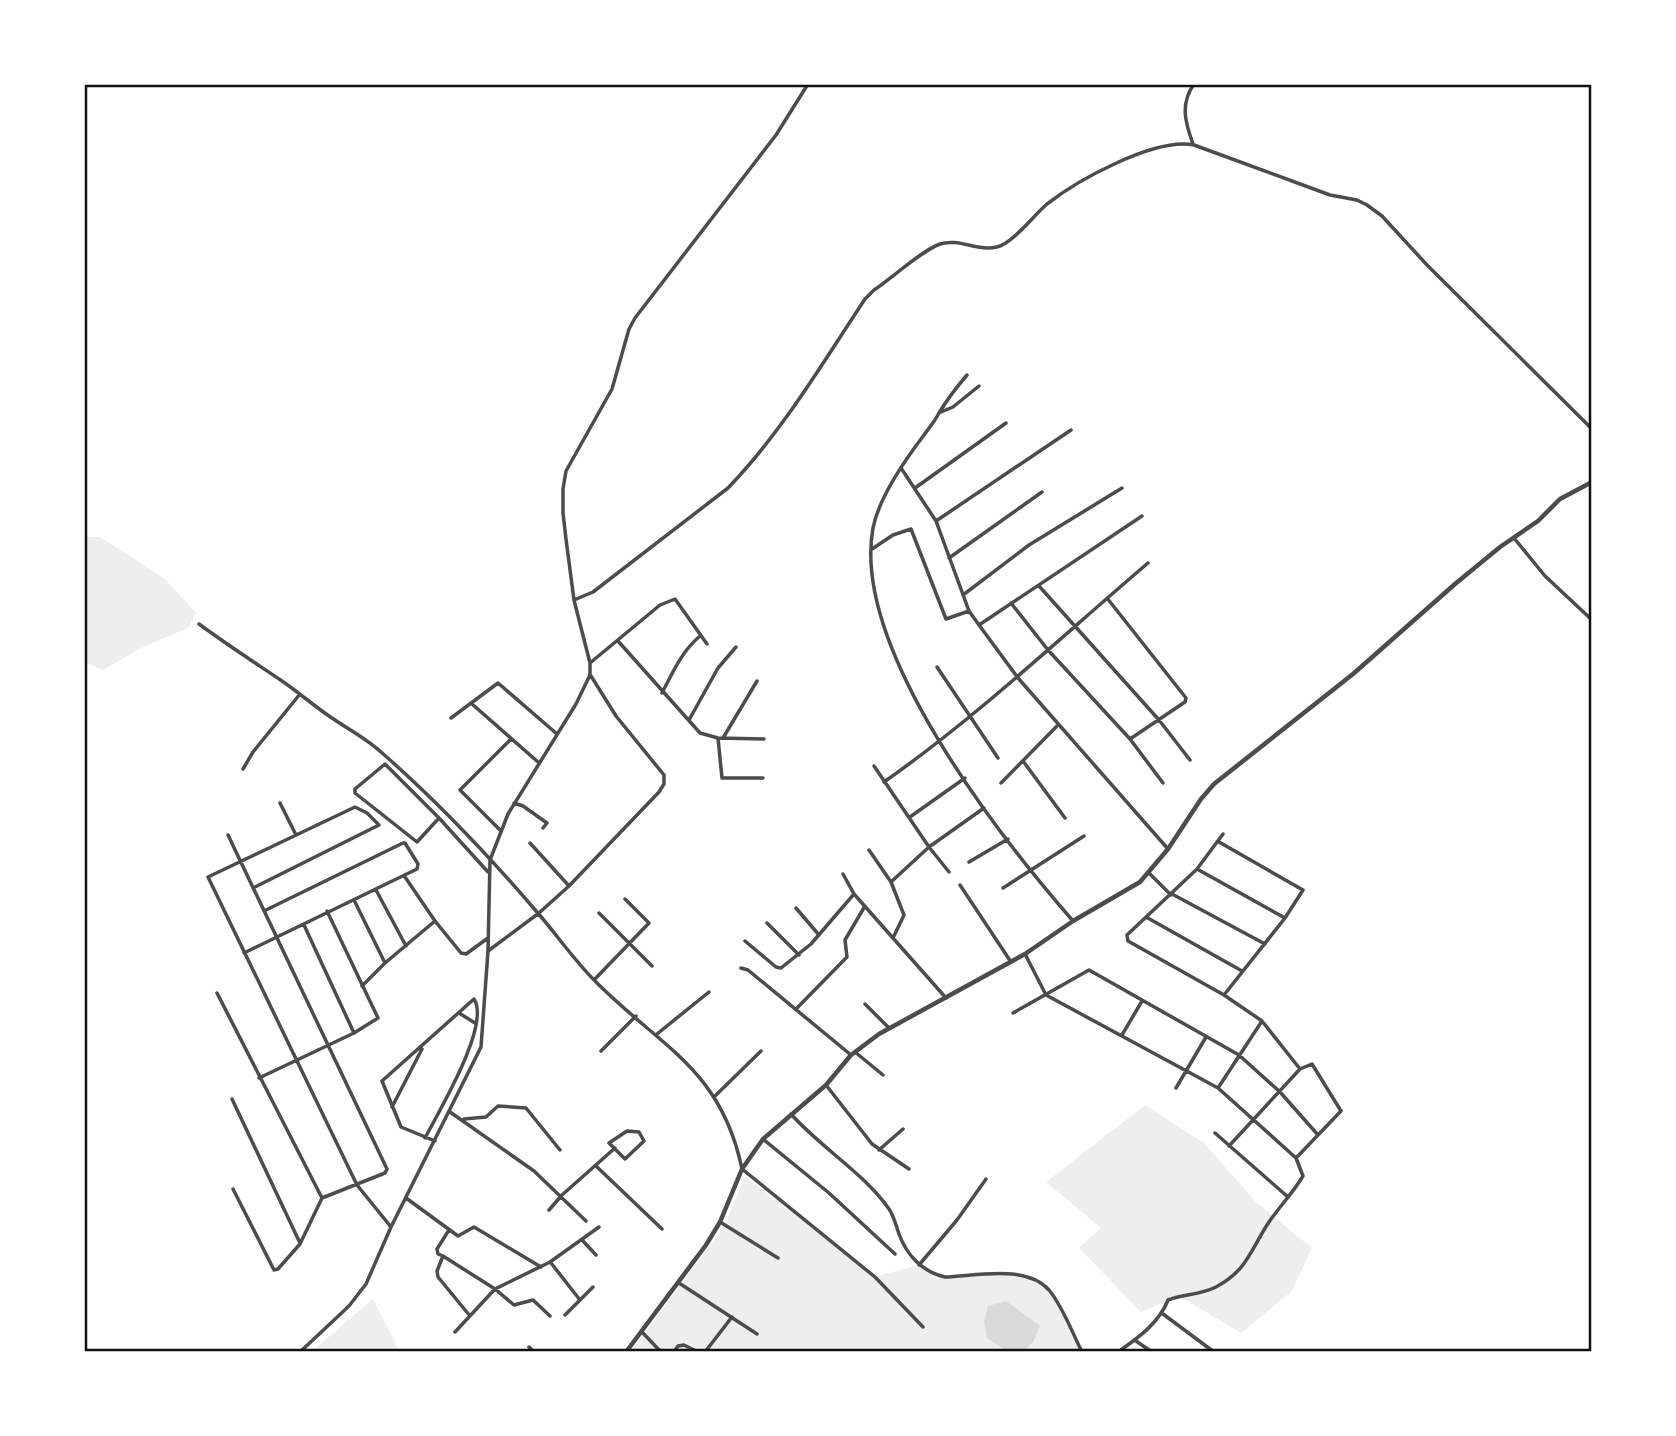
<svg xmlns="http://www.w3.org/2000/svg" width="1676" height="1436" font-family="Jost,sans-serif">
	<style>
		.green { fill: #eee }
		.water { fill: #d9d9d9 }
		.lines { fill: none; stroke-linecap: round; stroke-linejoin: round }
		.minor { stroke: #4c4c4c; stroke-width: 3.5 }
		.tertiary { stroke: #4c4c4c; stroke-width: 4.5 }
		.neatline { fill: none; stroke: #111; stroke-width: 2.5 }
	</style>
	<rect width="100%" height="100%" fill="#fff"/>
	<path class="green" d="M84,537h16l65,42 31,34 -8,15 -47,20 -38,22 -19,-8z
		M1145,1105l59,38 52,59 56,46 -21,44 -50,41 -62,-37 -38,16 -62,-64 22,-20 -55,-46z
		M745,1176l129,101 45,-12c4,3 9,7 14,9 30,12 74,-11 103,5 21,12 35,52 46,73h-451l94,-127z
		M373,1299l27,53h-89z"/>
	<path class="water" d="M1006,1301l34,25 -7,16 -10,10 -16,-1 -20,-13 -3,-16 4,-16z"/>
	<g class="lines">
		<path class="minor" d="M1193,144c-8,-22 -13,-40 1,-60
			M967,375c-12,14 -19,23 -28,38 -4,8 -10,15 -15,22 -19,25 -45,62 -51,93 -22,119 125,307 200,393
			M941,412l12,-5 26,-21
			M901,468l35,53 33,90 10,14 39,53 150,171
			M915,488l91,-65
			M936,521l135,-91
			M1514,538l31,38 47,44
			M872,549l21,-14 18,-6 35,90 23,-8
			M949,558l93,-66
			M1039,586l120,134 31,40
			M963,595l66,-50 93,-57
			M1107,598l79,100 -1,4 -55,37
			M574,600l19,-8 135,-104c54,-56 94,-124 137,-189l9,-9c18,-12 47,-39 66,-46 21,-7 44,12 64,0 16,-9 29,-28 43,-40 31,-24 108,-67 147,-59l136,50 27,5 10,5 15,11 45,49 165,164
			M1011,603l37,47 82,89 33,44
			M199,624c27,20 55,38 83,57 16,11 31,24 47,35 17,12 37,22 52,36 56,49 108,104 156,160 20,23 37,48 58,69 65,66 126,87 147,188l133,108 48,50
			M979,625l163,-109
			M618,641l82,92 18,5 46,1
			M590,663l70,-58 15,-6 32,45
			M937,667l61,91
			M662,693c11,-21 20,-42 38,-57
			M472,704l66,58
			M451,718l47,-35 59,51
			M689,720l29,-52 18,-21
			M718,738l4,40h41
			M723,738l34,-57
			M1023,761l42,57
			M385,764l54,54 -22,24 -62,-49v-4z
			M874,766l55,81 20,25
			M243,769l10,-17 47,-58
			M884,782c94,-66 177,-145 264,-219
			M1001,783l57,-58
			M280,803l16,32
			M514,803l9,3 24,17 -4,5
			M910,817l55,-39
			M439,818l49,54
			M500,830l-40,-40 51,-51
			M1223,834l-26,35 -70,66 1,6 96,54 38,26 38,48
			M228,835l159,334 -2,4 -63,25
			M1219,842l84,48 -18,28 -61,77
			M530,843l39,43
			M869,850l22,32 38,-35 55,-39
			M969,862l39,-23
			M1197,869l88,49
			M1149,873l22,22
			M843,874l11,20
			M405,877l30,44 26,32 5,1 22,-16
			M891,882l13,33 -11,23
			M960,885l51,77
			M255,887l124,-62 -12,-12 -12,-6 -147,70 149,308 34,42
			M1003,888l81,-52
			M376,890l30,56
			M1172,894l93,50
			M354,900l31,63
			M796,908l23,27
			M599,913l53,53
			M1146,917l96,54
			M767,923l32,32
			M304,925l50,108
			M745,941l31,26 5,1 30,-24 43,-50 92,104
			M488,951l51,-38 30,-27 90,-94 5,-8v-9l-48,-59 -25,-40
			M244,953l173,-84 1,-5 -13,-21h-2l-137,67
			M1025,954l21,41 172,93 78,70 7,18c-10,17 -25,32 -36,49 -17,27 -21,46 -51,62 -16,8 -32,7 -48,13 -9,23 -30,38 -50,52
			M741,968l7,2 103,85
			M594,980l55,-57 -24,-24
			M362,986l23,-23 50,-42
			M217,993l105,205 -22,46 -22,25 -4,1 -41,-81
			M865,1004l24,24
			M796,1009l51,-52 -2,-17 20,-34
			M459,1013l16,10
			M1013,1013l76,-43 150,85 41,37 38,43
			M657,1034l52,-42
			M1122,1035l20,-34
			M601,1051l35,-35
			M855,1052l28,23
			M259,1078l95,-45 24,-15 -51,-107
			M826,1085l46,59 37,25
			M1176,1088l30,-51
			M1218,1088l44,-67
			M715,1096l46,-45
			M232,1099l68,144
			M392,1107l30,-58
			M450,1112l84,59 52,50
			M791,1114c29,33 74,60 98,95 5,7 7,17 10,25 8,22 24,38 46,43 31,-1 81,-13 104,13 14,17 23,42 33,62
			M464,1119l22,-2 12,-11 28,2 34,42
			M627,1131l12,1 5,9 -19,18 -16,-16z
			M1215,1133l73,64
			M425,1138c14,-27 66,-113 49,-139l-92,82 19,46 34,14
			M763,1139l66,54 66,61
			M1229,1146l71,-77 12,-5 29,47 -45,47
			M879,1150l24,-21
			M596,1166l66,63
			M406,1198l52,38 16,-9 67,40
			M549,1210l13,-15 53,-47
			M720,1222l58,36
			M583,1241l13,14
			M443,1256l-5,-2 -1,-5 12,-19
			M551,1263l29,37
			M919,1265l38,-45 29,-41
			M679,1283l78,51
			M1163,1314l51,38
			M565,1315l28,-28
			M470,1316l-32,-39 -1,-6 6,-15 52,33 19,16 19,-5 17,16
			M455,1332l40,-43 55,-27 49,-35
			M642,1332l19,20
			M1136,1341l16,11
			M529,1347l5,5
			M300,1352l49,-46 17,-22 25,-57 90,-180 7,-96 2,-91 18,-46 68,-110 14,-29v-12l-16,-63 -8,-61 -3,-26v-24l3,-18 46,-82 17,-60 6,-11 141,-183 32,-51
			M674,1352l4,-6 6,-1 14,7
			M705,1352l27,-35"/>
		<path class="tertiary" d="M626,1352l80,-107 14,-23 22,-53 21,-30 63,-54 25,-30 28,-21 146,-80 48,-33 67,-39 28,-33 33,-50 13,-15 139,-110 102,-90 45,-37 38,-26 22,-22 32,-17"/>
	</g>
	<rect width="1676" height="1436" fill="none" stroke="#ffffff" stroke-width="172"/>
	<rect x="86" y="86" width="1504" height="1264" class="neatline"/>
</svg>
